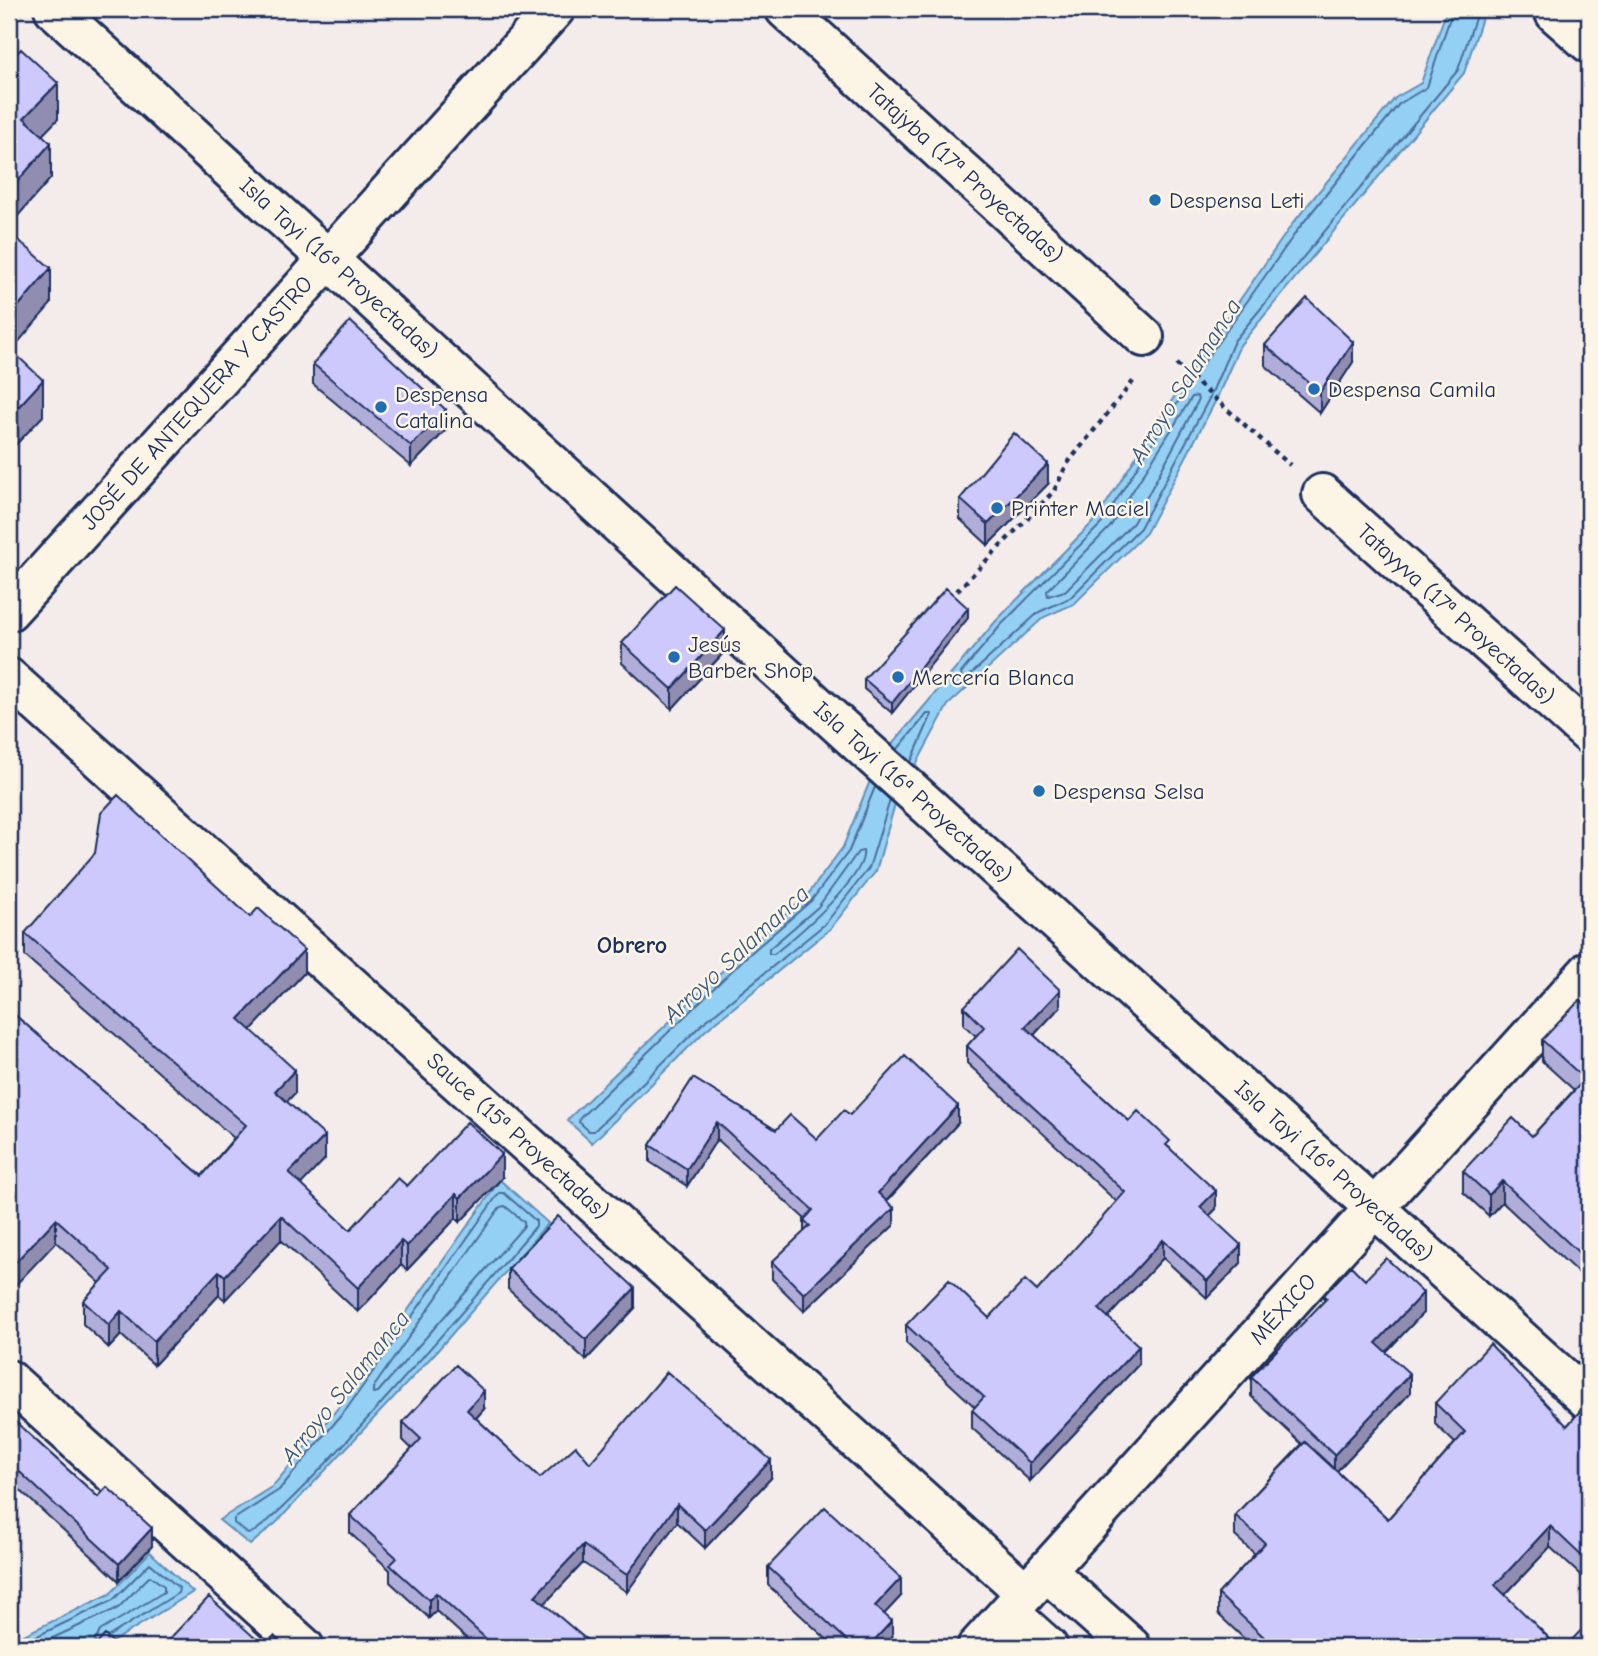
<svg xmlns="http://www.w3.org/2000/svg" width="1598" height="1656" font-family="'Comic Neue',sans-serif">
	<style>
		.water { fill: #94cff4; stroke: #648fb8; stroke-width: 2 }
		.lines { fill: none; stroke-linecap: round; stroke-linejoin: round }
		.shore { stroke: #4b6f9a; stroke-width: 2 }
		.street-casing { stroke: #1b2f5e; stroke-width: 44 }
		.path { stroke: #1b2f5e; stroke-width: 4.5; stroke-dasharray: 5 5; stroke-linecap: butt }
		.street { stroke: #fcf5e5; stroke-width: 38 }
		.wall { fill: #b0add9; stroke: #1b2f5e; stroke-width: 2 }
		.shaded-wall { fill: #908db0; stroke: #1b2f5e; stroke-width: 2 }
		.building { fill: #cdc9fc; stroke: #1b2f5e; stroke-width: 2 }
		.poi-dot { fill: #1f6fb2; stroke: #fcf5e5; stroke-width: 2.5 }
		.labels { text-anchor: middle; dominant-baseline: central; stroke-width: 5; stroke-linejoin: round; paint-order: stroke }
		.street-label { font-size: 23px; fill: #1b2f5e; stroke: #fcf5e5 }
		.poi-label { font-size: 23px; fill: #1b2f5e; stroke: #fcf5e5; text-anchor: start }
		.water-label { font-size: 24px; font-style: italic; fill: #395784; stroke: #fcf5e5 }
		.neighbourhood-label { font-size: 24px; font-weight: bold; fill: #1b2f5e; stroke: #fcf5e5 }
	</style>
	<rect width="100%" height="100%" fill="#f3ecea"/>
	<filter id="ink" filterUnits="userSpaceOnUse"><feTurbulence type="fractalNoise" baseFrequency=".0143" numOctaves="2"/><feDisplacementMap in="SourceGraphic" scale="14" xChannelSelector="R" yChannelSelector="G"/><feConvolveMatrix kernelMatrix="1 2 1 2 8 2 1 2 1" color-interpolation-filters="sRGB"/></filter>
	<g filter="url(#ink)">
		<path class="water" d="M1447,9h38l-21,64 -224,272 -24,55 -70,133 -72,71 -30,13 -96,88 -53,99 -19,67 -46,58 -124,101 -114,113 -25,-23 175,-168 64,-55 37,-50 35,-86 118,-140 101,-103 91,-143 105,-152 102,-125 26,-15z
			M500,1180l48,43 -111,128 -161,172 -26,22 -31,-25 54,-34 70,-84z
			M150,1552l43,40 -89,55h-95v-5l101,-48z"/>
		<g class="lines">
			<path class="shore" d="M1453,9l-26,78 -28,17 -100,124 -106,150 -91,145 -101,102 -40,48 1,5h5l72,-66 31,-14 70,-70 70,-131 24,-56 224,-271 20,-61
				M1197,396l1,5 -65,122 -68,68 -17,5 -1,-5 63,-64 82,-130z
				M897,750l30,-36h5l-21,48
				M875,787l-26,64 -38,50 -65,56 -166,161 -1,4 10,9h5l108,-107 123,-100 44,-56 21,-68
				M863,851c5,25 -69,87 -89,103h-5v-5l49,-42 40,-55z
				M499,1193h5l32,28v5c-34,40 -259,304 -288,308l-14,-11v-4l45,-29 69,-83z
				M505,1206l19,16v4l-146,166 -5,1v-5l127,-181z
				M14,1647l99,-47 37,-37 29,25 -1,5 -69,43
				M33,1647l85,-39 32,-32 14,10v6l-64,39 -7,15"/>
			<g class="street-casing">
				<path id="street" d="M54,9l812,741 723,651
					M785,9l359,328
					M1555,13l34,30
					M1322,494l267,240
					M9,611l546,-602
					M9,678l1017,915
					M9,1380l295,267
					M1046,1571l85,76
					M1009,1612l39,35
					M977,1647l612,-676"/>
			</g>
			<path class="path" d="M1176,364l114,101
				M950,598l104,-107 13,-27 68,-85"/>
			<use href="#street" class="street"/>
		</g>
		<path class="wall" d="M1265,345l88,17 -33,51 -55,-48z
			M313,364l133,66 -35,36 -98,-82z
			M1048,484l-60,61 -28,-26v-20z
			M968,618l-76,95 -28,-24v-10z
			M622,643l103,8 -53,58 -50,-46z
			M25,933l279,40 -53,57 44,63 -8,8 38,58 -25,25 50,46 57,-44 95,-8 -42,44 -4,-4 -49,52 -6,-5 -43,47 -77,-72 -56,60 -6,-5 -65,70 -33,-30 -12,13 -26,-24v-23l17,-18 -44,-41 -47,-232 193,166 32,-38 -209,-182z
			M964,1007h96l-26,28 95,86 41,27 46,61 -7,7 32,47 -34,35 -44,-40 -55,59 31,47 -109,117 -58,-53v-18l3,-3 -69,-64v-18l83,-7 48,-27 80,-89 -150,-139v-17l9,-10 -12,-11z
			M1589,1008v275l-87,-81 -13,14 -26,-24v-21l69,-35 42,-46 -32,-29v-21z
			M693,1078l83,52 41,9 33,-24 108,8 -71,78 7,24 -90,86 -32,-32v-17l32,-30v-12l1,-1 -88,-80 -30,47 -37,-24v-17z
			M508,1269l127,39 -49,52 -78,-71z
			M1324,1295l99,18 -37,39 24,41 -73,78 51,48 67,-76 -20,-19v-21l132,23 22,-25v182l-39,-36 -45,48 53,52h-305l-35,-33v-20l37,-40 -20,-18v-21l67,-71 -51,-48v-19l73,-75z
			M484,1409l-8,9 64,60 50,-15 181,15 -66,70 -28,-26 -50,70 -44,-29 -39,41 45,43h-113l-40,-36 -7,7 -39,-36v-12l-40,-37v-18l62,-66 -9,-9v-18z
			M9,1416l143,130 -33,35 -110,-101z
			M768,1567l133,29 -17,18 8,25 -8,8h-49l-67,-62z"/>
		<path class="shaded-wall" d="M58,83v36l-34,35v-36z
			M51,143v35l-42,48v-35z
			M51,268v36l-42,49v-36z
			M1353,342v20l-33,51v-21z
			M43,380v36l-34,36v-35z
			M446,410v20l-35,36v-20z
			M1048,464v20l-60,61v-21z
			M968,608v10l-76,95v-10z
			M725,630v21l-53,58v-20z
			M304,950v23l-65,70v-24z
			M1060,990v17l-35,37v-17z
			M295,1070v23l-20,21v-23z
			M958,1106v17l-80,87v-17z
			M717,1122v17l-30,47v-17z
			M325,1136v23l-36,38v-24z
			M502,1154v24l-42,44v-24z
			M1502,1181v21l-13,14v-21z
			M1216,1191v18l-16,16v-18z
			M456,1194v24l-49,52v-24z
			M894,1208v17l-90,86v-17z
			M281,1216v24l-56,60v-24z
			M56,1219v23l-47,50v-23z
			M1163,1240v18l-64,69v-18z
			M401,1241v24l-43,47v-24z
			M1241,1245v18l-34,35v-17z
			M219,1271v24l-65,70v-24z
			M635,1288v20l-49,52v-20z
			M1423,1293v20l-47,49v-19z
			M121,1311v24l-12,13v-23z
			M1139,1346v18l-109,117v-18z
			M1410,1374v19l-76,81v-19z
			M484,1391v18l-17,19v-18z
			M771,1460v18l-66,70v-18z
			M677,1504v18l-50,70v-17z
			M1550,1526v21l-55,58v-20z
			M152,1528v18l-33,35v-17z
			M583,1545v18l-48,51v-18z
			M901,1578v18l-26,28v-18z
			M436,1593v18l-7,7v-18z
			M892,1621v18l-8,8h-16z"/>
		<path class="building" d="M21,49l37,34 -34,35 27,25 -42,48v-130z
			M9,232l42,36 -42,49z
			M1307,298l46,44 -33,50 -55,-47z
			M350,321l96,89 -35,36 -98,-82z
			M9,348l34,32 -34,37z
			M1014,433l34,31 -60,60 -28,-25z
			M675,585l50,45 -53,59 -50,-46z
			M946,588l22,20 -76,95 -28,-24z
			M118,795l132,122 8,-9 46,42 -65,69 56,51 -20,21 50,45 -36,37 61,57 48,-52 9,8 60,-64 35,32 -42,44 -4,-4 -49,52 -6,-5 -43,47 -77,-72 -56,60 -6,-5 -65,70 -33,-30 -12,14 -26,-24 29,-31 -56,-51 -47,50v-259l193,166 44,-51 -221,-192 70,-80 6,-40z
			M1017,949l43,41 -35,37 104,94 9,-10 32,30 -4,4 50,46 -16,16 41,38 -34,36 -44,-41 -64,69 40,37 -109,117 -58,-53 12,-13 -78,-72 43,-45 40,38 36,-38 12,11 88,-99 -158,-146 17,-19 -20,-20z
			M1580,1000l9,8v254l-87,-81 -13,14 -26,-24 50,-53 19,18 53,-57 -43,-39z
			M905,1056l53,50 -80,87 16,15 -90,86 -32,-32 38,-36 -6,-6 9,-10 -96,-88 -30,47 -37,-24 43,-67 83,52 14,-15 27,24 27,-29 6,5z
			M558,1216l77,72 -49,52 -78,-71z
			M1386,1258l37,35 -47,50 34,31 -76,81 -83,-78 76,-79 -3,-3 27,-29 14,14z
			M1490,1344l77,82 22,-25v162l-39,-37 -55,59 63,62h-300l8,-8 -48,-45 47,-51 -30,-28 70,-73 83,77 77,-87 -30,-29z
			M456,1365l28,26 -17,19 73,68 36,-32 14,17 77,-91 104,88 -66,70 -28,-26 -50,71 -44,-30 -48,51 54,46 -4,5h-90l-59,-54 -7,7 -39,-35 7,-7 -47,-43 71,-76 -18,-17z
			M9,1416l89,81 9,-10 45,41 -33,36 -110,-102z
			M825,1507l76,71 -26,28 17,15 -24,26h-14l-86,-80z
			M209,1597l55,49 10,-10 12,11h-124z
			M1589,1622v25h-24z
			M105,1635l13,12h-24z"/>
	</g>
	<g class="poi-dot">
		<circle cx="1155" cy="200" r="7"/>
		<circle cx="1314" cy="389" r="7"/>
		<circle cx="381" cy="407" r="7"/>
		<circle cx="997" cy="508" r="7"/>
		<circle cx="674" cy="657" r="7"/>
		<circle cx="898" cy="677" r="7"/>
		<circle cx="1039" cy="791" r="7"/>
	</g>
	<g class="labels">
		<g class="street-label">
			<text transform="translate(965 173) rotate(42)">Tatajyba (17ª Proyectadas)</text>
			<text transform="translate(339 268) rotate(42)">Isla Tayi (16ª Proyectadas)</text>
			<text transform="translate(197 403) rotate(-48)">JOSÉ DE ANTEQUERA Y CASTRO</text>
			<text transform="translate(1456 614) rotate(42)">Tatayyva (17ª Proyectadas)</text>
			<text transform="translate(913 792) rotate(42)">Isla Tayi (16ª Proyectadas)</text>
			<text transform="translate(518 1136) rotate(42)">Sauce (15ª Proyectadas)</text>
			<text transform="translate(1334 1171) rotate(42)">Isla Tayi (16ª Proyectadas)</text>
			<text transform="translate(1283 1309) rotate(-48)">MÉXICO</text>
		</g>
		<g class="poi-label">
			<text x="1169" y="200">Despensa Leti</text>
			<text x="1328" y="389">Despensa Camila</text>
			<text x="395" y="394">Despensa<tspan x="395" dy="26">Catalina</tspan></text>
			<text x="1011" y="508">Printer Maciel</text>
			<text x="688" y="644">Jesús<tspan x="688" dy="26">Barber Shop</tspan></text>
			<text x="912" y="677">Mercería Blanca</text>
			<text x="1053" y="791">Despensa Selsa</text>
		</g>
		<g class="water-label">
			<text transform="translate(1185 381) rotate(-58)">Arroyo Salamanca</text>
			<text transform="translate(736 954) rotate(-43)">Arroyo Salamanca</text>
			<text transform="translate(345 1387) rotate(-51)">Arroyo Salamanca</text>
		</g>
		<g class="neighbourhood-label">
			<text x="632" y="945">Obrero</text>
		</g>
	</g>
	<rect width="1598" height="1656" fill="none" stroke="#fcf5e5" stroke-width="35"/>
	<rect x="18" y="18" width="1563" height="1621" fill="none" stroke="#1b2f5e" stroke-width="2.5" filter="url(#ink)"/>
</svg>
